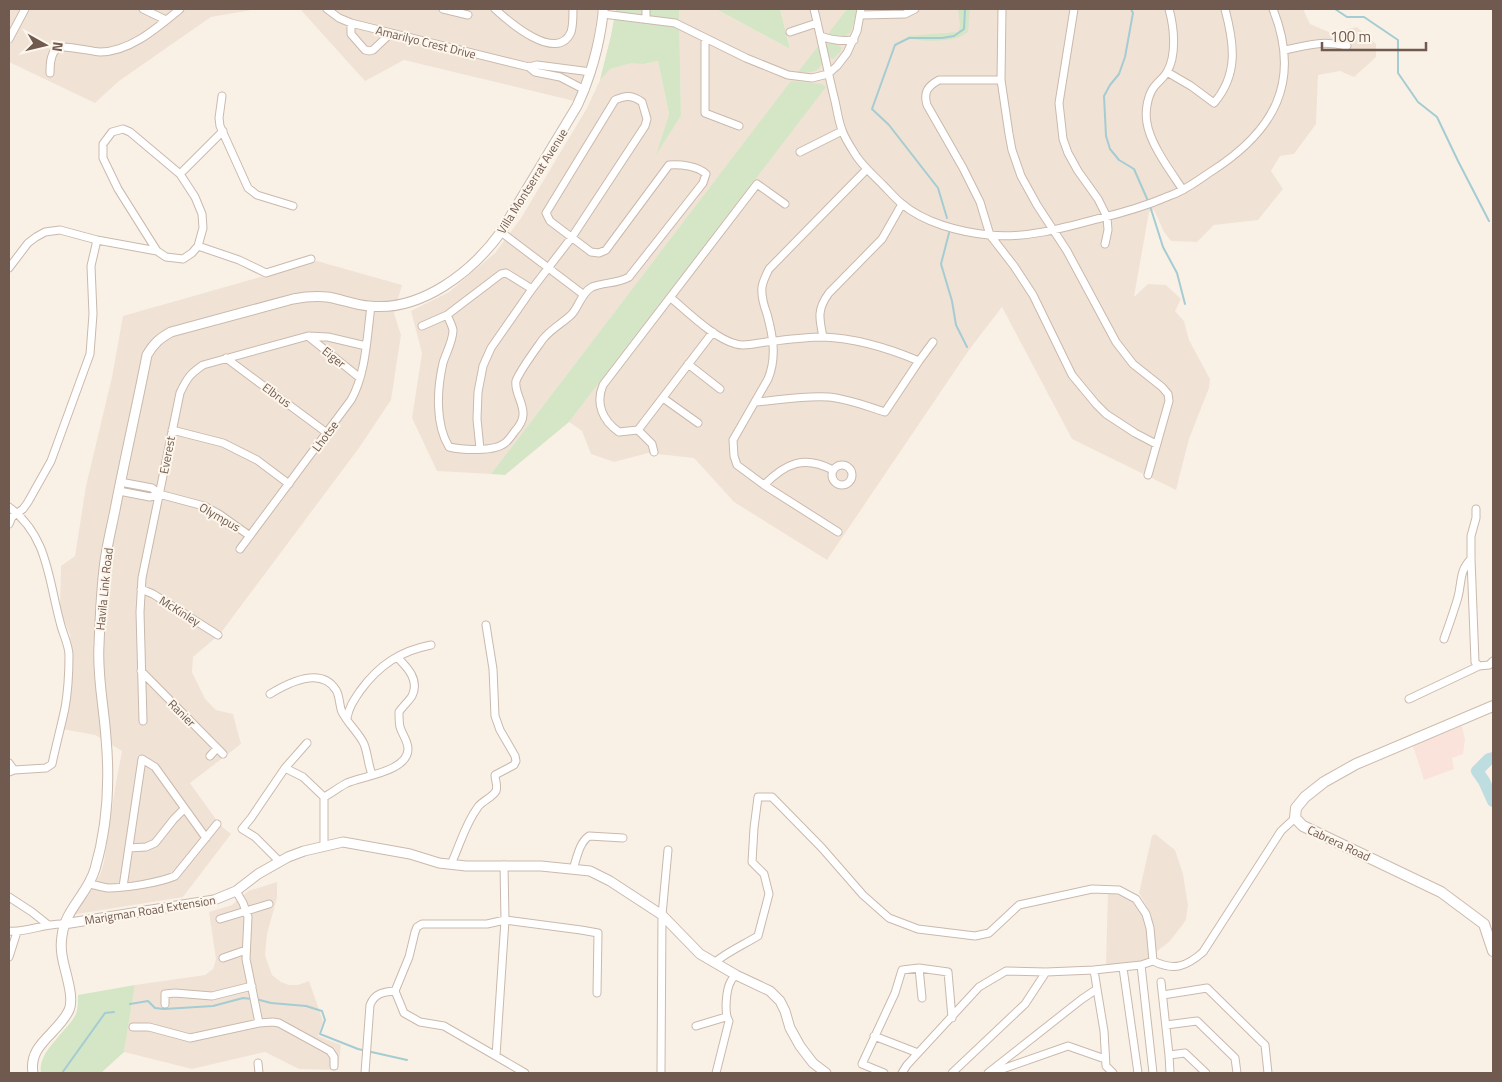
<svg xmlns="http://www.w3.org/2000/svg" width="1502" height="1082" font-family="'Titillium Web',sans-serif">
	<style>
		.residential { fill: #f0e3d5 }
		.commercial { fill: #f9e3db }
		.green { fill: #d4e6c6 }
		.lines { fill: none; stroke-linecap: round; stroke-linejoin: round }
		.stream { stroke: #a4ccd2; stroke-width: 2 }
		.river { stroke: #bddde1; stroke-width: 12 }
		.minor-casing { stroke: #cab9ad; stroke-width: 9 }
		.tertiary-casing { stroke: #cab9ad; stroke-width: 11 }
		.secondary-casing { stroke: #cebbae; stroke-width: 12 }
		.minor { stroke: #fff; stroke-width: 7 }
		.tertiary { stroke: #fff; stroke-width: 9 }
		.secondary { stroke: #fff; stroke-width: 10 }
		.labels { text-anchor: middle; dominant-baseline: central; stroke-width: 4; stroke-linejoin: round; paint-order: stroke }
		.street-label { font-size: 12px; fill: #70594e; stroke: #fdf6ec }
	</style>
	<rect width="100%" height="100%" fill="#faf1e6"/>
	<path class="residential" d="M9,9h249l-47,8 -92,64 -24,22 -86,-41z
		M300,9h298l-7,45 -6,22 -11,25 -170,-41 -39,21z
		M616,9l28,55 14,-3 11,53 -12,39 24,-37 -2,-107h37l74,40 -10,-40h523l7,15 21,9 26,-6 19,17v13l-22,20 -14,-6 -22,4 -2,49 -22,30 -14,2 -9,15 12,18 -25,31 -44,5 -17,17 -26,-1 -7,-9 -10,-22 -5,2 -15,85 14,-13 18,1 15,14 -6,12 9,10 5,19 21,39 -1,9 -20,51 -13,51 -104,-51 -70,-132 -33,43 -142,210 -93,-58 -40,-44 -46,-5 -34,9 -23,-8 -9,-23 -13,-9 197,-258 -28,-13 -247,323 -54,-3 -25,-53 10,-65 -11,-42 38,-19 46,-39 26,-35 66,-110 13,-28 11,-44z
		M317,261l85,24 -8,28 7,22 -10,65 -32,48 -139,186 -27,23 -1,15 13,27 11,11 17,4 8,30 -51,39 30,42 11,9 -48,63 -106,17 -2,-1 14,-19 11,-19 4,-13 11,-74 7,-37 -27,-16 -33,-6 11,-58 -3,-36 -10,-25 1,-44 14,-10 11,-70 26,-109 11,-61z
		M1155,834l20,16 8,24 5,31 -2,15 -9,12 -8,10 -13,10 -5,-38 -12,-21 13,-57z
		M277,882v16l-10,36 -2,21 7,20 9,7 8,3h9l11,-4 14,40 -5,15 23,9 -3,25 -39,-1 -34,-17 -73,17 -68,-17 11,-67 70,-10 8,-6 3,-10 -7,-47 23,-7 16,-14z
		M1108,892l28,8 10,15 5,45 -31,5 -14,-1z"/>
	<path class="commercial" d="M1462,726l3,14 -2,14 -11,4 2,11 -30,11 -11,-34z"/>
	<path class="green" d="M616,9h63l2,107 -25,39 13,-41 -11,-53 -14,3 -13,-1 -21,6 -10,11 11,-44z
		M716,9h64l10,40z
		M847,9h10l-6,23c-8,6 -15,7 -23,2z
		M958,9h12l-2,23c-4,2 -8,5 -11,6 -11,3 -41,5 -50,-2l51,-4 2,-6z
		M828,43l10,2 3,2v4l-8,8 -4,-2 -3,-11z
		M819,45l3,19c-5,10 -14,8 -24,8z
		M791,81l31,3 4,3 -257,335 -64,53 -14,-1z
		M135,985l-11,67 -23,21h-60c-4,-21 25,-40 35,-59 2,-6 2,-13 2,-19z"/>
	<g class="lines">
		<path class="stream" d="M1131,9l2,4 -8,44 -6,17 -9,11 -6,11 2,40 4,13 9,11 15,9 14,32
			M1335,9l12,8h17l34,23v33l20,29 19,15 21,44 31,60
			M1150,206l13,41 14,26 8,31
			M947,218l-9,-30 -49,-63 -17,-16 23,-64 14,-7h33l12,-2 10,-7 1,-20
			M949,233l-8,31 11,37 4,24 11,22
			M256,999l15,4 35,3 16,5 3,9 -5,14 38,15 49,11
			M130,1004l18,-3 7,7 9,1 49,-3 30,-8 9,1
			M62,1073l43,-60 9,-1"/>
		<path class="river" d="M1493,758l-4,1 -12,12 7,10 9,20"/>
		<g class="minor-casing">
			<path id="minor" d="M143,9l23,11
				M327,9l12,9 12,5 178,44 8,-2 54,7
				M443,9l25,6
				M495,9c13,12 62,55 76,23 2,-6 2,-16 2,-23
				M646,9v10
				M814,9c7,29 13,59 20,88 3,11 4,23 8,33 3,9 10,19 15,27 7,10 17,19 26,28 6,6 12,13 18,18 23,20 59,29 88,32 35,4 75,-7 108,-16 25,-6 49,-13 72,-23 16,-5 29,-16 43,-25 62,-40 90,-89 61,-162
				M1002,9l-1,71 8,54 3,16 9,26 16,29 30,46 49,91 17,22 29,23 6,7 1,7 -21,74
				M1074,9l-15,94 4,36 5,14 10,18 20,28 9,18 1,13 -3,14
				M1169,9c5,18 8,46 -2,63 -4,7 -11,11 -15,18 -5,9 -7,23 -5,33 3,21 24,49 36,67
				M603,14l72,9 71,35 42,17 24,3 16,-4 9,-8 10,-13 10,-22 4,-22
				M861,15l44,-1 10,-5
				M351,23v11l14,16 4,1 4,-1 18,-17
				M790,32l27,-9
				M821,36c11,5 21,5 33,4
				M705,38v75l34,13
				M9,39l16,-30
				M1285,50c25,-5 36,-10 62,-4
				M529,67l6,5 25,5 25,13
				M1167,72l24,14 23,17c25,-29 20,-60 11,-94
				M50,73c0,-8 0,-24 11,-26 8,-1 29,4 39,5 30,0 58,-25 80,-43
				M1001,80h-62c-11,6 -16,12 -12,25l36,63 17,34 10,33 24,31 19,29 39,80 24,29 10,10 29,19 21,11
				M222,96l-3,22 1,8 28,62 9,7 36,11
				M800,152l42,-21
				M180,174l43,-43
				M501,232l83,63
				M198,246l41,14 27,13 45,-14
				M9,268l19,-25 8,-6 9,-5 15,-2 37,10 60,11 9,6 17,2 9,-6 6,-7 5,-18 -1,-14 -7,-17 -15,-23 -50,-42 -7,-3 -11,3 -9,12v14l15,31 39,62
				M671,298c17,14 44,41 65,46 8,3 21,-1 30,-2 18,-2 38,-5 57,-5 33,1 65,11 96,24
				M447,315c2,5 5,10 6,15 0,11 -7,23 -10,33 -6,26 -8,61 6,84 13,3 45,5 56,-4 4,-3 7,-8 10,-12 4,-4 8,-11 8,-16 1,-12 -9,-23 -7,-34 4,-11 20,-32 27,-42 9,-11 20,-16 29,-25 7,-8 10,-22 20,-27 12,-5 25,-3 37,-10l74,-94 3,-9c-8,-8 -26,-10 -37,-9l-63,85 -7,3 -8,-1 -41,-31 -4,-8 69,-113c11,-5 17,-5 27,2l5,17 -2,7 -73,111 -40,52 -41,59 -8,18 -5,26 -1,27 3,30
				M422,326l25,-11 54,-41 5,-1 26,16
				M713,332l-75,98 -19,2c-16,-11 -24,-28 -16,-47l154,-201 28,20
				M309,337l51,41
				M823,337c-4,-19 -6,-28 6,-44l53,-54 20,-35
				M226,358l101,75
				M688,364l32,25
				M663,398l35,25
				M756,402c24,-2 49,-7 73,-5 19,2 37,9 56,15l34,-51 14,-19
				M172,430l51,13 34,17 32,24
				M638,430l14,14 2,8
				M832 475a10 10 0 1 1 20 0a10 10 0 1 1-20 0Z
				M120,482l32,6 7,6
				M764,485c22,-22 40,-30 69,-15
				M119,491l31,6 9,-3
				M159,494l45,12 15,8 31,22
				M9,507c39,29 39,71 51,115 2,10 9,23 9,33 0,17 -1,36 -4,53 -4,19 -9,37 -13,56l-6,4 -32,2 -5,2
				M1476,509v9l-5,18v23l4,103 4,4 10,-1 4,-4
				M9,524l3,-7 11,-8 5,-7 23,-41 39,-107 3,-40 -2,-48 6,-26
				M838,532l-74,-47 -27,-20 -3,-9 -1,-16 35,-61c9,-22 5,-43 -1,-65 -3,-8 -6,-18 -5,-27 1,-6 4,-12 7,-18l98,-100
				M240,549l111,-149c15,-26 16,-64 20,-94
				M141,589l12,5 65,41
				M1444,639c5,-14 10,-28 14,-42 4,-15 1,-26 13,-38
				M141,671l82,83
				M270,694c18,-11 51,-28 66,-4 4,6 3,15 6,22 6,12 17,21 22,32 4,10 4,21 8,30
				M1409,699l70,-33
				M347,718c2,-11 7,-18 13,-27 19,-26 40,-40 71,-46
				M143,721l-3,-109 2,-34 38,-185c7,-15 10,-19 23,-28l105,-29 20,1 38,9
				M210,756l7,-8
				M9,763l5,7
				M285,768l18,9 21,20v49
				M324,797c8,-4 15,-10 23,-14 17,-7 61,-12 61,-34 0,-8 -6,-15 -8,-22 -1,-5 -1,-10 -1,-15 4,-6 10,-11 13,-16 8,-16 -5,-29 -15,-39
				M129,848l17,-1 9,-4 19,-24 10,-10
				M280,862l-25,-25 -13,-8 9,-11 34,-50 22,-25
				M451,864c9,-19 14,-40 27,-57 4,-6 14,-9 18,-16 2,-5 -1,-11 -1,-16l19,-10 2,-4 -1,-5 -15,-26 -5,-14 -2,-47 -7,-44
				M573,869c4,-11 6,-26 16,-33l34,2
				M89,884c6,1 13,3 19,4 18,0 50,-5 67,-12l42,-52
				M123,887l19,-128 13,8 51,71
				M236,891l7,12 5,14 -2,42 13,64
				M9,897l23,15 15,12
				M220,919l49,-15
				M9,931c18,2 35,-8 55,-7
				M9,957l8,-25
				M223,958l23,-8
				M714,963c13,-11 29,-18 44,-27l11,-42 -5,-20 -12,-12 2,-34 4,-31h14l50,51 41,47 26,23 29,11 57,7 14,-3 30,-28 73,-16 27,1 17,9 10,15 4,14 3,33c21,10 33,6 50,-9l78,-121 14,-13
				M1141,965l12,108
				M919,968l3,30
				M1123,968l15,105
				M1161,982l8,73 1,18
				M1097,989l7,42 2,35 7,7
				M1163,995l44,-7 58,57 3,28
				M165,1004v-10l10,-1 37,3 40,-10
				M1166,1025l31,-4 38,37 2,15
				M696,1026l30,-9
				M133,1027h16l41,11 69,-15 14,-1 6,1 51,28 4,6v9
				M874,1036l44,17
				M1169,1055l16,-2 21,20
				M496,1056l9,-136 -1,-55
				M258,1063l1,10
				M994,1072l74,-26 37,13
				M365,1073l5,-68c5,-12 13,-13 25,-14
				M525,1073l-81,-47 -24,-4 -16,-9 -9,-22 14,-34 6,-25 2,-5 5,-3h65l18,-4 76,10 17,3 -1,60
				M661,1073l1,-158 6,-65
				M716,1073l13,-52c-5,-7 -3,-32 2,-40 0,-1 4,-5 5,-6
				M884,1073l-22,-9 33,-71 7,-23 17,-2 29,4 4,46
				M902,1073l5,-8 72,-78 27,-16 40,1 48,-2 47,-5 12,-4
				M952,1073l73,-69 21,-32
				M988,1073l94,-74 15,-10 -3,-19"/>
		</g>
		<g class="tertiary-casing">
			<path id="tertiary" d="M64,924l150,-24 22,-9 22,-17 30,-17 16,-6 39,-9 67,12 29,9 27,3h75l49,5 20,10 52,34 38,39 36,21 34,16 10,10 5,10 5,17 10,18 13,17 13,10
				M33,1073c-5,-29 25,-39 36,-63 6,-13 -5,-40 -7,-55 -1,-6 -1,-13 0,-19 3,-27 26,-42 33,-67 12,-41 15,-87 11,-131 -2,-31 -9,-62 -7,-93 1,-26 2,-51 5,-76 2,-20 7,-39 11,-59 10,-52 22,-104 32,-155 7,-12 13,-17 24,-23l122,-33c11,-2 23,-3 34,-2 14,2 28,8 42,9 52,6 103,-34 132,-74l76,-126c14,-30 22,-59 26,-92v-5"/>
		</g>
		<g class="secondary-casing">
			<path id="secondary" d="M1493,706l-137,58 -32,18 -19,15 -9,11 -1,10 8,8 138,66 43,32 9,27"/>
		</g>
		<use href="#minor" class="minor"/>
		<use href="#tertiary" class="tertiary"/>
		<use href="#secondary" class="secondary"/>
	</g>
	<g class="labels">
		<g class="street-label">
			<text transform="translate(426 42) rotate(14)">Amarilyo Crest Drive</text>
			<text transform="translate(532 181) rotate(-58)">Villa Montserrat Avenue</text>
			<text transform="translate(334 357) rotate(39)">Eiger</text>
			<text transform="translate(277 395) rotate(36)">Elbrus</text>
			<text transform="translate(325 436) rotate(-53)">Lhotse</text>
			<text transform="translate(167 455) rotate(-79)">Everest</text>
			<text transform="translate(220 517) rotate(30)">Olympus</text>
			<text transform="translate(104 589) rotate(-84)">Havila Link Road</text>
			<text transform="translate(180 611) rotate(32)">McKinley</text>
			<text transform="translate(182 713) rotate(45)">Ranier</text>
			<text transform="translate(1339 843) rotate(25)">Cabrera Road</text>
			<text transform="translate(150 910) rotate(-9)">Marigman Road Extension</text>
		</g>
	</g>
	<rect width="1502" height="1082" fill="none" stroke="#70594e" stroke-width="20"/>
	<g transform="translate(45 45) rotate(98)" stroke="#fdf6ec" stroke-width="4" paint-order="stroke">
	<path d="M0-4L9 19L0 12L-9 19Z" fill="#70594e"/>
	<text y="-8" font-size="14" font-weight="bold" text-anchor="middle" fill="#70594e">N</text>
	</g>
	<path d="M1322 42v8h104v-8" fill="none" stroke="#70594e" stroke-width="2.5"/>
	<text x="1330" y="42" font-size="15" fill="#70594e" stroke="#fdf6ec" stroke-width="4" paint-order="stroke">100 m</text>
</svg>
